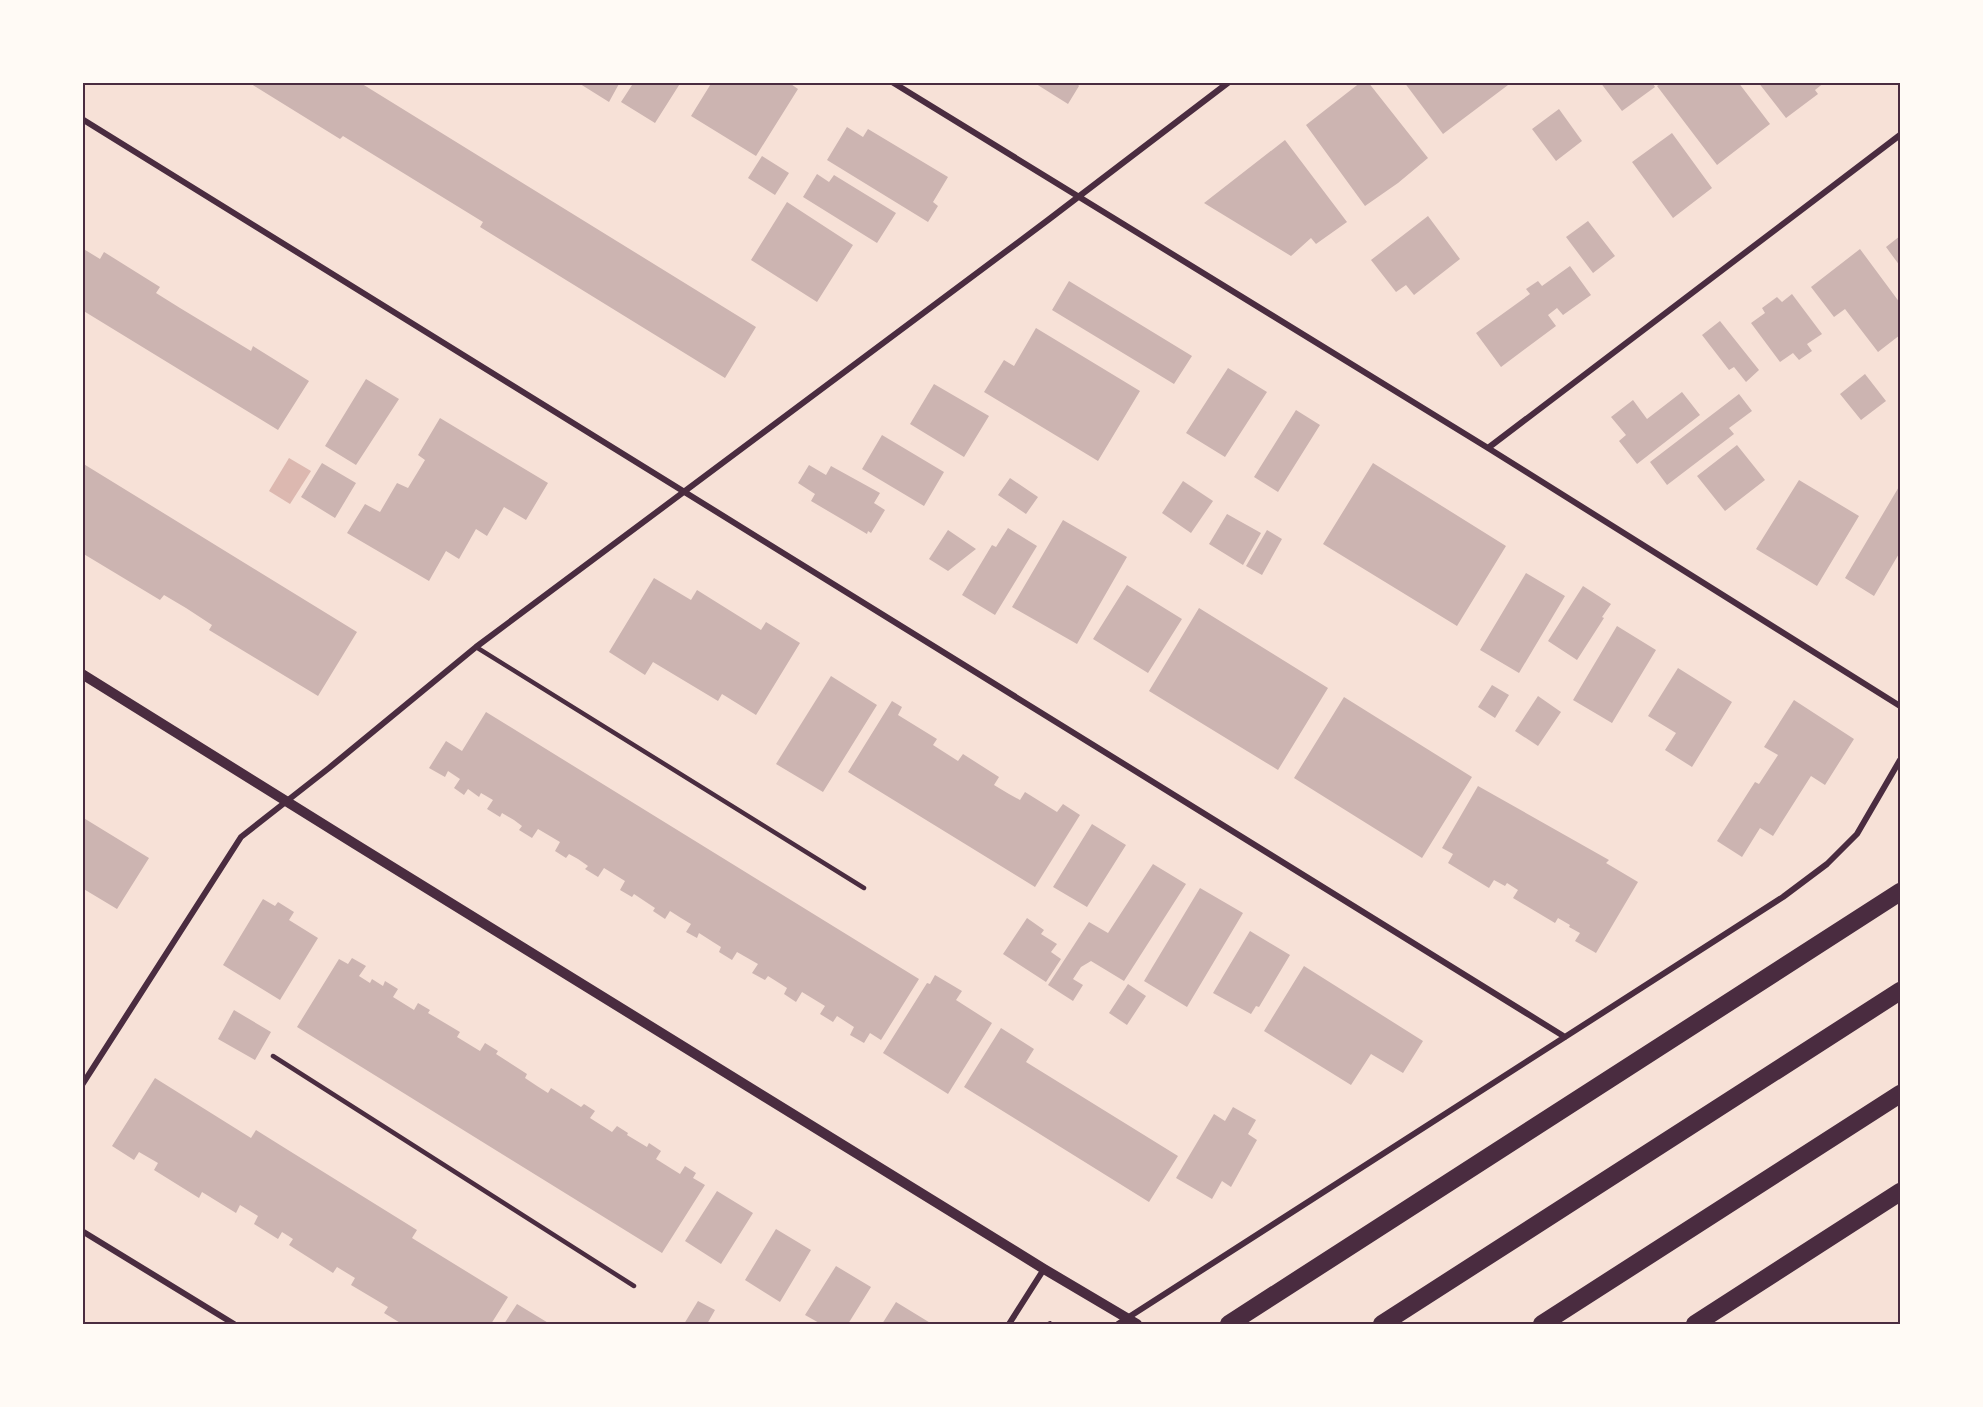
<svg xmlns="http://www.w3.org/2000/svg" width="1983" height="1407" font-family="'Space Grotesk',sans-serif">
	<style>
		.water { fill: #dcb8b0 }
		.building { fill: #ccb4b1 }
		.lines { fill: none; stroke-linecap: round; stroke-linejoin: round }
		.path { stroke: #4a2c40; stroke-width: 4 }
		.service { stroke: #4a2c40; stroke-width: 4.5 }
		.minor { stroke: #4a2c40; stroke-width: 6 }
		.tertiary { stroke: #4a2c40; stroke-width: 10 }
		.motorway { stroke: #4a2c40; stroke-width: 18 }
		.neatline { fill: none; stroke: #4a2c40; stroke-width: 2 }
	</style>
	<rect width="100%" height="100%" fill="#f7e1d7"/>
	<path class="water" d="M289,458l22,13 -21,33 -21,-13z"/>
	<path class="building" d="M248,82h111l397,245 -31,51 -245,-151 3,-5 -140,-86 -3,3z
		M577,82h43l-11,20z
		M634,82h47l-26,41 -34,-21z
		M712,82h76l10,7 -42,67 -65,-40z
		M1033,82h43l3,4 -11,18z
		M1361,82h7l60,76 -30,25 -33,23 -59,-81z
		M1404,82h108l-69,52z
		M1600,82h52l3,5 -33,24z
		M1663,82h75l32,42 -53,41 -60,-79z
		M1758,82h67l-10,8 3,4 -32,24z
		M1559,109l23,32 -26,20 -24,-32z
		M847,127l16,10 5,-8 80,48 -15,25 5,4 -10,16 -101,-62z
		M1672,133l40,55 -39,30 -41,-56z
		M1285,140l62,82 -31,22 -5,-6 -20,18 -87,-53z
		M762,156l27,17 -14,22 -27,-17z
		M817,174l12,8 5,-7 62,38 -19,30 -74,-46z
		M787,202l66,43 -36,57 -66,-42z
		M1428,216l32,43 -46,36 -8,-10 -10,7 -25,-32z
		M1588,221l27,35 -22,17 -27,-36z
		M1900,236v30l-14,-19z
		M82,248l18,11 4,-7 56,35 -4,6 24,15 71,43 2,-5 56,35 -31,49 -196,-120z
		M1860,249l40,54v32l-22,17 -33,-43 -11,8 -23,-30z
		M1570,266l21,29 -28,20 -6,-7 -9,7 8,11 -55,41 -25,-34 54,-39 -4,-5 12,-8 4,5z
		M1069,281l123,75 -18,28 -122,-74z
		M1792,294l30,40 -15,10 5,7 -13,9 -6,-7 -13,9 -29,-39 14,-10 -3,-5 15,-11 5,5z
		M1720,321l39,49 -13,12 -12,-15 -5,3 -27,-35z
		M1036,328l104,63 -42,70 -114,-69 20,-32 10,6z
		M1228,368l39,24 -42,65 -39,-24z
		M1865,374l21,27 -25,19 -21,-26z
		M366,379l33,20 -43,66 -31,-19z
		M934,384l55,32 -25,41 -54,-33z
		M1682,392l18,23 -63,49 -18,-23 7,-6 -15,-18 22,-17 14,19z
		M1739,394l13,17 -23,17 5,6 -67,51 -17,-23z
		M1296,410l24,15 -42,67 -24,-15z
		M440,418l108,65 -22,37 -22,-13 -17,29 -11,-7 -17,30 -13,-8 -17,30 -82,-48 18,-29 15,8 17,-29 11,5 17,-28 -7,-5z
		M882,435l62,37 -20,34 -62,-37z
		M1737,445l28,35 -40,31 -28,-35z
		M82,463l275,169 -39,64 -109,-66 3,-5 -26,-17 -22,-13 -4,5 -78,-47z
		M322,463l34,20 -21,35 -34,-21z
		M1373,463l133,83 -49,80 -134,-82z
		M809,465l17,10 5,-9 49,27 -6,10 11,7 -14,23 -3,-2 -1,3 -56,-33 4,-7 -17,-11z
		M1010,478l28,19 -12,17 -28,-19z
		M1799,480l60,36 -42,70 -61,-37z
		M1183,481l30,20 -22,32 -29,-20z
		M1900,485v67l-26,44 -29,-18z
		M1227,514l34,19 -18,32 -34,-21z
		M1063,520l64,37 -50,87 -65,-37z
		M1008,528l29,18 -42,69 -33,-20 30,-50 4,2z
		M948,530l28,19 -28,22 -19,-12z
		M1267,530l15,9 -20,36 -16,-9z
		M1526,573l39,23 -46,77 -39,-23z
		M654,578l37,22 6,-10 64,40 5,-8 34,21 -44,72 -34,-21 -4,7 -65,-39 -8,13 -36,-23z
		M1127,585l55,34 -34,54 -55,-34z
		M1583,586l28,18 -9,13 2,1 -27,42 -29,-19z
		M1199,608l129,80 -50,82 -129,-79z
		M1617,626l39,24 -44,73 -39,-23z
		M1678,668l54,34 -40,65 -27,-17 11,-17 -28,-17z
		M831,676l46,29 -54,87 -47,-28z
		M1492,685l17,10 -14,23 -17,-11z
		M1538,696l23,16 -23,34 -23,-15z
		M1344,697l128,80 -50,81 -128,-80z
		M1794,700l60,39 -29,46 -14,-9 -38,60 -13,-8 -18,29 -25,-16 38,-59 4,2 19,-29 -14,-8z
		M892,701l10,6 -4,8 39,24 -4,6 25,16 5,-7 36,23 -5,8 15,9 11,6 5,-8 32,20 6,-8 17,11 -45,72 -187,-115z
		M486,712l433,267 -38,61 -11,-7 -6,10 -14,-8 4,-8 -17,-11 -4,6 -13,-8 5,-8 -23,-14 -6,10 -12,-8 3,-6 -19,-12 -3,4 -13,-7 6,-9 -21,-12 -5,8 -13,-8 2,-5 -8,-5 -14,-9 -2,5 -11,-6 5,-8 -10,-6 -11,-7 -5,8 -12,-8 2,-3 -21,-14 -2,3 -12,-7 5,-9 -21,-13 -6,9 -13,-8 3,-3 -10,-7 -9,-5 -3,4 -11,-7 5,-9 -22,-13 -6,9 -13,-8 3,-4 -8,-6 -12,-7 -2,4 -13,-8 6,-9 -12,-7 -2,4 -11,-8 -4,6 -10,-7 6,-9 -12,-8 -3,6 -16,-9 17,-27 16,10z
		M1478,786l131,74 -3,3 32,19 -42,71 -21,-12 5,-8 -11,-6 1,-2 -12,-7 -3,5 -42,-25 5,-8 -11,-7 -2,3 -11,-6 -5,8 -41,-25 5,-9 -11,-6z
		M82,817l67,41 -32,51 -35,-21z
		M1092,824l34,21 -39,62 -34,-20z
		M1153,864l33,20 -62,97 -33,-20 -10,6 -8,12 10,6 -10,16 -25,-16 41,-63 19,11z
		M1200,888l43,25 -56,94 -43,-26z
		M263,899l12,7 3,-4 16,10 -5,8 29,18 -38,62 -57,-35z
		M1027,918l17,12 -3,4 16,10 -6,8 10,7 -15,23 -43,-28z
		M1250,931l40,24 -31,52 -3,-1 -5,8 -38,-21z
		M352,958l14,8 -7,10 11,7 2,-4 11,7 2,-5 13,8 -5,8 21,13 4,-7 12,7 -2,3 32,19 -3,5 23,14 5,-8 13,8 -2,3 31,20 -2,4 12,8 11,7 3,-5 30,19 3,-3 11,7 -5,7 22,14 5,-6 11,7 -1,2 20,12 2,-4 12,8 -5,8 24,15 5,-8 11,7 -3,5 12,7 -43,68 -365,-226 42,-68 9,5z
		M1304,966l119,75 -20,32 -32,-19 -20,31 -87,-54z
		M935,975l27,16 -6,9 36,23 -44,71 -65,-41 44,-70 3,1z
		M1128,984l18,12 -19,29 -18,-12z
		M234,1010l37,22 -16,28 -37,-21z
		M1001,1028l33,21 -8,13 152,94 -29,46 -185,-115z
		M155,1078l96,60 5,-8 32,20 129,80 -5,8 96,59 -17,27h-89l-18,-11 4,-6 -37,-22 4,-7 -18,-11 -4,6 -44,-28 4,-6 -11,-7 -4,7 -24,-15 4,-8 -18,-11 -4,8 -34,-21 -3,6 -45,-28 4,-7 -19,-11 -5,8 -22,-14z
		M1233,1107l23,13 -8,14 9,6 -26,47 -9,-6 -10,18 -36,-21 38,-64 11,7z
		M717,1191l36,22 -32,51 -36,-23z
		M776,1229l35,21 -31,52 -35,-22z
		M836,1266l35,21 -23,37h-27l-16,-9z
		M698,1301l17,9 -8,14h-23z
		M896,1302l36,22h-50z
		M517,1304l33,20h-46z"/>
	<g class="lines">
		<path class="path" d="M1048,1324l2,-1"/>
		<path class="service" d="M476,647l388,241
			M273,1056l361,230"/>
		<path class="minor" d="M892,82l596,366 412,258
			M82,119l1483,918
			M1488,448l412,-313
			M82,1085l159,-248 88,-69 147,-121 572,-427 181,-138
			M82,1231l152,93
			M1009,1324l35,-55
			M1118,1324l665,-427 44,-33 30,-30 43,-74"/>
		<path class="tertiary" d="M82,674l273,170 689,425 93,55"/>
		<path class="motorway" d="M1229,1324l671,-432
			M1382,1324l518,-333
			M1542,1324l358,-230
			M1695,1324l205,-132"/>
	</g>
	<rect width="1983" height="1407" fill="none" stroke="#fffaf5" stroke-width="168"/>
	<rect x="84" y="84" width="1815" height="1239" class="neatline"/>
</svg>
